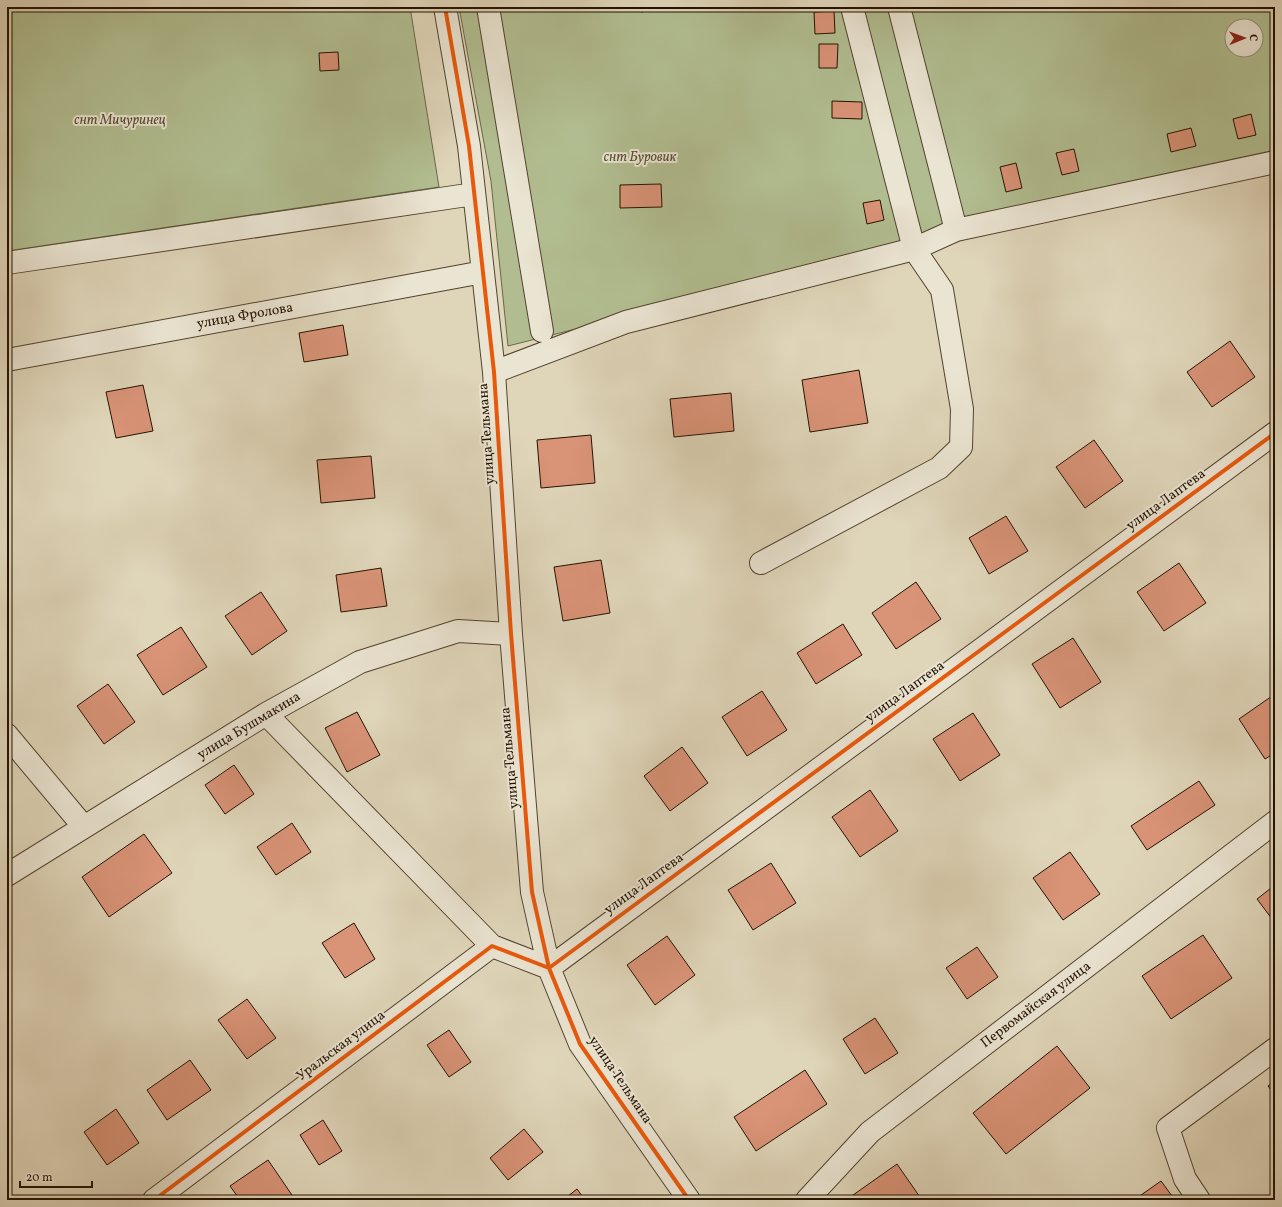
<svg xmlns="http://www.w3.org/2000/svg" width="1282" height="1207" font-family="Vollkorn,serif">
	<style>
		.green { fill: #b1bd90; stroke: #6a6848; fill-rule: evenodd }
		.building { fill: #d99377; stroke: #231200 }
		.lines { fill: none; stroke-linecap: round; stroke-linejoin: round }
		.minor-casing { stroke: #52432e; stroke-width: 24 }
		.minor { stroke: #eae4d2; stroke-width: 22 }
		.cycleway-casing { stroke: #eae4d2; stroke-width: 6 }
		.cycleway { stroke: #e8590c; stroke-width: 4 }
		.labels { text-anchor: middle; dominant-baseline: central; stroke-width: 4; stroke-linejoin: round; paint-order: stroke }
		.park-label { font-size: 14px; font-style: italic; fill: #554e32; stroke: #eae4d2 }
		.street-label { font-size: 14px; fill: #231200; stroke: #eae4d2 }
	</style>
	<rect width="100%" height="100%" fill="#dfd5b9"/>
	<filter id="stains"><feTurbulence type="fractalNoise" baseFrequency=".005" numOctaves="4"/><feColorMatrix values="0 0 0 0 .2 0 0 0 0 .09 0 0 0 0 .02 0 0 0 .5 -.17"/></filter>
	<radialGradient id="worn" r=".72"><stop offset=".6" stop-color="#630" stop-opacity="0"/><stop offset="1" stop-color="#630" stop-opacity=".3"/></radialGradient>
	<path class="green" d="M7,7h403l29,180 -432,64z
		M459,7h816v146l-767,193 -17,-165zM1232,26h24v24h-24z"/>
	<path class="building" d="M640,7h22v1l-21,4z
		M834,11l1,22 -20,1 -1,-22z
		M819,44h19l-1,24h-18z
		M338,52l1,18 -19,1 -1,-18z
		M832,101l30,1v17l-30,-1z
		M1251,114l5,21 -18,4 -5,-20z
		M1191,128l5,18 -25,6 -4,-18z
		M1074,149l5,22 -17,4 -6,-22z
		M1016,163l6,25 -16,4 -6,-25z
		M661,184l1,23 -42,1v-23z
		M880,200l4,20 -17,4 -4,-21z
		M343,325l5,30 -44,7 -5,-29z
		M1230,341l25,36 -43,30 -25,-35z
		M859,370l9,53 -58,9 -8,-52z
		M143,385l10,46 -37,7 -10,-46z
		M731,393l3,38 -60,6 -4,-38z
		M591,435l4,48 -54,5 -4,-48z
		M1094,440l29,41 -38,27 -29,-41z
		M371,456l4,42 -54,5 -4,-43z
		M7,501l3,26h-3z
		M1006,516l22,35 -39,23 -20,-36z
		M601,560l9,53 -47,8 -9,-54z
		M1179,563l27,40 -42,28 -27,-39z
		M381,568l6,38 -46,6 -5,-37z
		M916,582l25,37 -45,30 -24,-36z
		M261,592l26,39 -35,24 -27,-39z
		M843,624l19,31 -46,29 -19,-31z
		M181,627l26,40 -44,28 -26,-40z
		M1073,638l28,44 -41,26 -28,-44z
		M108,684l27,38 -31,22 -27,-38z
		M762,691l25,39 -40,26 -25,-39z
		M1275,694v59l-10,6 -26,-40z
		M357,712l23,43 -33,17 -22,-44z
		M973,713l27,42 -40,26 -27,-42z
		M682,747l26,36 -38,28 -26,-35z
		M234,765l20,29 -29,20 -20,-29z
		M1199,781l16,24 -68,45 -16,-24z
		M870,790l28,41 -38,26 -28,-40z
		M292,823l19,29 -35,23 -19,-28z
		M144,834l28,39 -63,44 -27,-40z
		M1070,852l30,42 -37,26 -30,-42z
		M771,863l25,40 -43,27 -25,-40z
		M1275,885v38l-18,-24z
		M354,923l21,36 -30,19 -23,-35z
		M1203,935l29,43 -61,41 -29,-43z
		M667,936l28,39 -40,30 -28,-40z
		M977,947l21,30 -31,22 -21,-31z
		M247,999l29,39 -29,21 -29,-39z
		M875,1018l23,35 -33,21 -22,-35z
		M449,1030l22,32 -22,15 -22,-32z
		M1057,1046l33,42 -84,66 -33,-41z
		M190,1060l21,30 -44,30 -20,-30z
		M805,1070l22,34 -71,47 -22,-34z
		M1275,1081v14l-7,-9z
		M116,1109l23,34 -32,22 -23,-33z
		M323,1120l19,31 -23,14 -19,-30z
		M524,1129l19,23 -35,28 -18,-22z
		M268,1160l26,38 -4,2h-50l-10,-14z
		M897,1164l25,36h-76z
		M1161,1181l14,19h-41z
		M577,1189l8,11h-22z"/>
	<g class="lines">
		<g class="minor-casing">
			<path id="minor" d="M445,7l24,139 25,226 17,262 21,258 17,76 31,76 109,156
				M488,7l54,324
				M956,230l319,-68
				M7,263l467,-69
				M7,360l476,-88
				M494,372l132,-50 288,-73 42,-19 -57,-223
				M761,563l178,-95 22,-21 1,-38 -20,-119 -28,-41 -62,-242
				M266,714l226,232
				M7,735l77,92
				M7,875l259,-161 94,-52 98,-31 53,3
				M154,1200l338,-254 57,22 726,-535
				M807,1200l63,-68 405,-310
				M1199,1200l-14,-21 -17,-51 107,-79"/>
		</g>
		<use href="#minor" class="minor"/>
		<g class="cycleway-casing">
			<path id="cycleway" d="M445,7l24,139 25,226 17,262 21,258 17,76 31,76 109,156
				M154,1200l338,-254 57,22 726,-535"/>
		</g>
		<use href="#cycleway" class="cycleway"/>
	</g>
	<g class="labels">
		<g class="park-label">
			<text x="120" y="120">снт Мичуринец</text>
			<text x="640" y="157">снт Буровик</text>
		</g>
		<g class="street-label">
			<text transform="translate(245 316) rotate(-10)">улица Фролова</text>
			<text transform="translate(487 434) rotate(-94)">улица Тельмана</text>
			<text transform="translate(1166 500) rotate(-36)">улица Лаптева</text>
			<text transform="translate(905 692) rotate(-36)">улица Лаптева</text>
			<text transform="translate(249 726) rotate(-31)">улица Бушмакина</text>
			<text transform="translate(510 758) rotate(-95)">улица Тельмана</text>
			<text transform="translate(644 884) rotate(-36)">улица Лаптева</text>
			<text transform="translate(1036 1005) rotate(-37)">Первомайская улица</text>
			<text transform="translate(341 1046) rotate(-37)">Уральская улица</text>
			<text transform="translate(620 1080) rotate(56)">улица Тельмана</text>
		</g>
	</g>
	<rect width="1282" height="1207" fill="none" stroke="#dfd5b9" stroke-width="24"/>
	<rect x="8" y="8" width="1266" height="1191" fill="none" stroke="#231200" stroke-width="2"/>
	<rect x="12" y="12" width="1258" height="1183" fill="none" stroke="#231200"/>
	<g transform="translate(1244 38) rotate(89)"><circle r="19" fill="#eae4d2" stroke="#9a907e"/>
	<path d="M0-3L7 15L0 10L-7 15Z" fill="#8f2418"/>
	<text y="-6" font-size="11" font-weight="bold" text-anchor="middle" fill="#231200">С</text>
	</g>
	<path d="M20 1181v6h72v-6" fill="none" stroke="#231200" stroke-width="2"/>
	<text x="26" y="1181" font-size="12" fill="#231200" stroke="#eae4d2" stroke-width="3" paint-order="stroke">20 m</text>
	<rect width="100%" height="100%" filter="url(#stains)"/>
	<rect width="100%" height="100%" fill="url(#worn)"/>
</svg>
